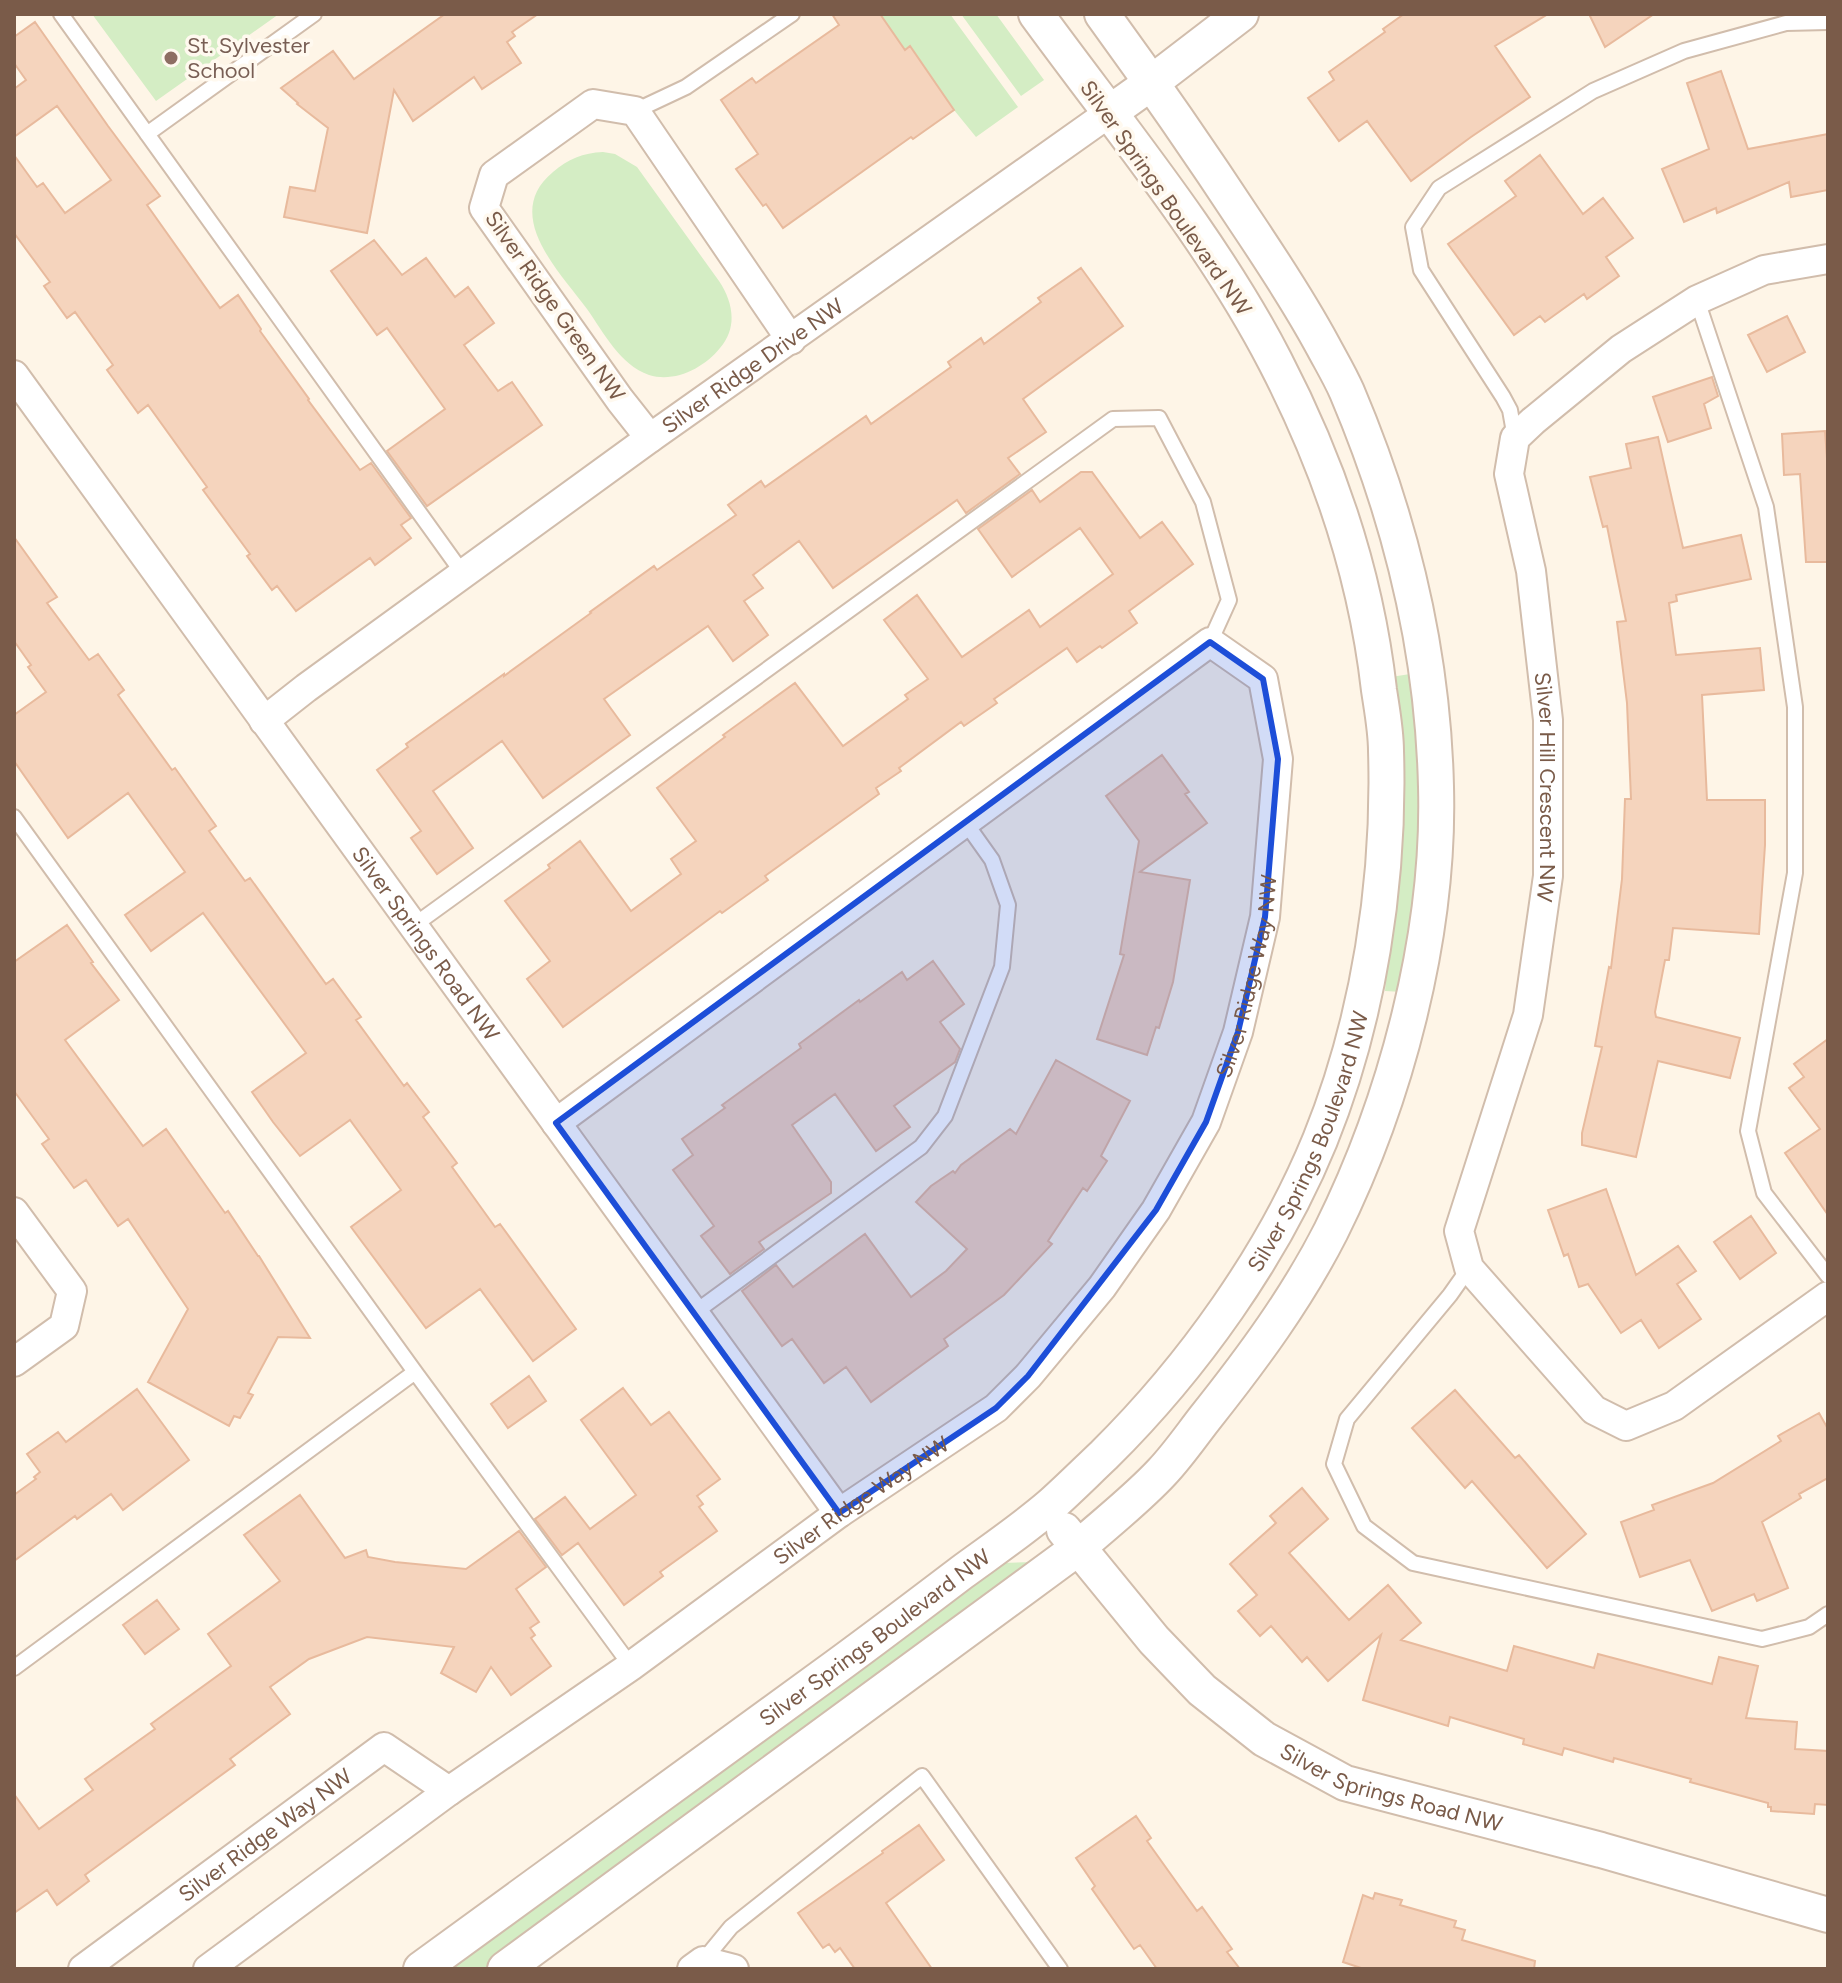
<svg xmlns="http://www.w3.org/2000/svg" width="1842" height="1983" font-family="Figtree,sans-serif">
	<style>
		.green { fill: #d4edc4 }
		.building { fill: #f5d4bd; stroke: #e8ba9d; stroke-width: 2 }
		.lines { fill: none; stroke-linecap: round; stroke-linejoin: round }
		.service-casing { stroke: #d1bdac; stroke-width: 18 }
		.minor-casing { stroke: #d1bdac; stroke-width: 32 }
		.tertiary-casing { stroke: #d1bdac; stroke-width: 38 }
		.service { stroke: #fff; stroke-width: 14 }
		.minor { stroke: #fff; stroke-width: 28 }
		.tertiary { stroke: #fff; stroke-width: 34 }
		.marked { fill: #1d4ed8; fill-opacity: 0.2; stroke: #1d4ed8; stroke-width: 6; stroke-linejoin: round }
		.education-dot { fill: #8d6e63; stroke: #fff9ef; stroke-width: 3 }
		.labels { text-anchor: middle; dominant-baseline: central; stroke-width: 7; stroke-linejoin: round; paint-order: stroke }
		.education-label { font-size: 22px; fill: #785e54; stroke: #fff9ef; text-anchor: start }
		.street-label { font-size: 22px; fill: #7a5b49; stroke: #fff9ef }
	</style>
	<rect width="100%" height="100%" fill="#fef5e7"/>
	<path class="green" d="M92,14h187l-123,87z
		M880,14h70l68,93 -42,30 -22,-27 -44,-63 -5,3z
		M961,14h35l48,66 -23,16z
		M603,152l12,2 22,13 82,114c14,21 19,46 1,67 -16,20 -45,35 -71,27 -29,-10 -45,-42 -62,-66 -27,-37 -86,-94 -34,-137 15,-13 30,-19 50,-20z
		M1410,674l8,34 4,145 -20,139 -17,-1 4,-44 2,-270z
		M1034,1562l1,3 -550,404h-40l557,-406z"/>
	<path class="building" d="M445,14h93l-26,18 3,4 -8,6 14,21 -39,26 -8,-12 -61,44 -19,-31 -27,143 -83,-16 6,-30 25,4 13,-63 -31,-24 1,-1 -17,-15 52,-37 21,28z
		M832,14h48l25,36 5,-4 44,64 -41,29 -2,-2 -128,91 -17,-24 -3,2 -27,-37 22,-15 -37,-54 31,-22 4,5 83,-58z
		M1404,14h144l-53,32 35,51 -59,40 -60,44 -44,-60 -28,20 -31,-43 26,-18 -5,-8 56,-40 -2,-3z
		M1589,14h65l-49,33z
		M35,22l73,104 52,70 -13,9 73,103 18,-13 23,34 -1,2 49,68 -1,1 52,70 11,-7 40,55 -10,7 10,13 -36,27 -5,-7 -74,53 -19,-25 -5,4 -25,-34 3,-2 -47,-64 4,-3 -59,-82 -10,8 -31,-43 6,-5 -38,-53 -8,6 -23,-32 6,-4 -36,-49v-78l23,32 6,-4 22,30 46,-33 -54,-74 -43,31v-48l12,-9 -12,-17v-26z
		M1721,71l27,78 80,-15v56l-37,7 -2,-15 -72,31 -1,-5 -32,14 -22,-53 47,-20 -22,-66z
		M1540,155l43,59 20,-16 30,40 -27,19 13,19 -32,23 -3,-5 -39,28 -5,-6 -26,19 -66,-91 68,-48 -11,-15z
		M374,240l28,35 24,-17 29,39 13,-10 26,36 -30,22 34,46 14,-9 30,43 -115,81 -40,-55 58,-42 -58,-81 -10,7 -46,-64z
		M1081,268l42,58 -100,73 23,33 -38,26 12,16 -54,39 -9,-13 -124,88 -34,-47 -46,34 10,13 -19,13 24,34 -35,26 -25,-35 -104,73 26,36 -87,63 -41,-57 -69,50 40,57 -36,26 -26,-36 10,-7 -44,-61 31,-23 -2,-3 98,-70v2l87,-63 -1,-1 64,-46 3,4 79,-55 -8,-10 33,-24 4,6 101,-71 5,8 80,-57 -3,-5 33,-24 3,6 57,-42 -3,-4z
		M1787,316l18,36 -38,20 -19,-37z
		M1712,377l6,19 -14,8 7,24 -43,14 -15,-45z
		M1825,431l3,41v90h-22l-6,-88 -16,1 -2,-41z
		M1658,437l25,111 58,-13 10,44 -75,16 1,6 -8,2 7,52 84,-7 4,42 -62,5 5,105h58v45l-6,89 -86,-6 -4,32h-4l-10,52 1,5 84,21 -10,40 -72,-17 -22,96 -54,-12v-12l20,-86 -7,-1 14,-79 2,1 11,-89 3,-80h6l-4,-96 -10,-81 9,-1 -19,-95 -4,1 -13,-50 41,-9 -5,-24z
		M1081,472h11l48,66 22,-16 31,42 -64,47 8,12 -35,25 -2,-2 -23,16 -10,-14 -73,51 3,4 -33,23 -3,-4 -62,46 2,3 -25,17 3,6 -114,82 3,4 -46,33 -2,-2 -157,116 -36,-48 23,-18 -45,-60 45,-33 -2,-3 32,-24 51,70 50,-37 -10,-15 25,-18 -39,-53 68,-51 -2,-2 72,-52 48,63 65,-47 -3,-4 23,-16 -44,-59 33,-25 45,62 67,-47 11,17 73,-53 -33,-46 -68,49 -34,-48 54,-39 8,12z
		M14,537l43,60 -10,6 42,57 9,-6 26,36 -6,5 54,75 3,-2 41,58 -7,5 36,50 5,-3 76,106 7,-5 28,38 -5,3 48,66 3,-3 22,29 -6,5 34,46 -5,4 43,60 5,-3 76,105 -43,32 -53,-72 -54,39 -75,-101 50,-37 -51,-70 -50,36 -27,-34 -21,-30 54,-39 -103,-140 -52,38 -26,-36 60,-43 -57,-79 -60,45 -54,-77v-46l32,-23 -18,-25 3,-2 -17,-24z
		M1162,755l27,37 -4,2 22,29 -67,49 50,8 -17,102 -14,46 -3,-1 -9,28 -50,-16 27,-84 -4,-1 19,-113 -33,-45z
		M67,925l26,37 -2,1 28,37 -54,40 78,106 23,-17 59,84 3,-2 30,45h1l51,82 -32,-1 -30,56 5,2 -13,23 -6,-2 -5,10 -81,-44 40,-73 -60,-90 -10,7 -32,-46 -12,8 -32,-44 7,-5 -35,-48v-129z
		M933,961l31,43 -24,18 20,27 -5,13 -61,44 16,21 -34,24 -41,-57 -43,31 39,57v11l-72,49 5,7 -34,25 -29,-38 13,-10 -41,-56 20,-15 -11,-16 43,-31 -3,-3 79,-57 -2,-4 60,-44 1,2 42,-30 5,8z
		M1828,1039v176l-43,-62 35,-24 -31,-41 15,-11 -10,-13z
		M1056,1060l74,41 -29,55 6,5 -20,30 -4,-3 -35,53 4,3 -48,51 -60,44 4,7 -77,56 -25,-35 -22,16 -32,-44 -10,7 -40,-55 34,-26 17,22 72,-53 46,63 35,-26 21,-22 -51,-47 15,-16 22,-15 2,2 6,-8 49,-36 6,5z
		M1606,1189l30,86 42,-29 18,25 -19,13 24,35 -42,29 -18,-28 -20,13 -33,-49 -9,3 -11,-33 -4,2 -16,-46z
		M1751,1216l25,37 -36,26 -26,-37z
		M529,1376l17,25 -38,27 -17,-24z
		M623,1388l28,37 18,-13 51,67 -23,17 6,8 -4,3 18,24 -57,41 3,4 -39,29 -46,-62 -16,12 -27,-36 30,-22 25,32 46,-34 -55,-75z
		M137,1389l52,71 -66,50 -12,-16 -34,25 -2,-3 -61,45v-66l22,-16 -2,-2 6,-5 -13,-18 31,-22 8,10z
		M1455,1390l60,68 4,-3 67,79 -39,34 -75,-87 -7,7 -53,-60z
		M1819,1413l9,16v49l-29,16 2,4 -39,24 26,66 -31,13 -3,-7 -42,17 -22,-51 -50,17 -19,-55 33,-12 -2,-5 61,-22 68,-42 -3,-5z
		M1302,1488l26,31 -39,34 60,67 39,-35 33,38 -20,17 106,31 7,-25 80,22 4,-14 114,30 7,-27 39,9 -12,52 51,4 -2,27 33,2v54l-13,-1 -1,10 -43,-3v-4h-3v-4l-78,-21 1,-3 -77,-21 -1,4 -49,-14 -2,7 -39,-11 1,-5 -74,-22 -2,9 -85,-26 18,-65 -53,46 -21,-24 -5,5 -31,-36 -11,10 -22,-25 19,-16 -27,-31 46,-41 -6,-7z
		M300,1495l45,63 21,-8 2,7 27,5 71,7 53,-38 27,36 -30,22 23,33 -9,6 5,7 -4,3 20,28 -40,29 -20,-28 -15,25 -35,-19 13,-26 -87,-10 -58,22 -39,28 20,27 -60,45 5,6 -150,110 4,6 -32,24 -10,-15 -33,23v-119l25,35 54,-39 -8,-11 70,-50 -4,-5 80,-58 -23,-32 72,-53 -36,-46z
		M157,1600l22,29 -34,25 -22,-29z
		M1136,1816l15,22 -4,3 50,70 5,-4 30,42 -5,3 13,17h-83l-17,-24 -6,4 -42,-60 3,-3 -19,-28z
		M919,1825l25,35 -58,43 46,66h-77l-15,-21 -5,4 -6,-8 -6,4 -25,-35 85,-60 -1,-2z
		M1375,1893l27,7 -2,5 56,16 -2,6 11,3 -3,10 73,21 -1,8h-170l-21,-7 20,-67 10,4z"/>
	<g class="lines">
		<g class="service-casing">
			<path id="service" d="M61,14l403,561
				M635,111l51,-24 106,-73
				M147,134l167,-120
				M1697,300l69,207 29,200v166l-47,258 16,62 64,83
				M1515,438l-5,-28 -7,-13 -82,-127 -8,-43 26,-39 154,-97 91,-40 102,-28 42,-1
				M14,817l401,555 216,294
				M413,926l700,-507 46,-1 44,84 26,98 -19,42
				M1469,1268l-19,27 -103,124 -13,45 30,62 49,37 349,76 47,-12 19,-13
				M694,1313l227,-166 24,-31 57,-149 6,-62 -16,-45 -27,-38
				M14,1668l401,-296
				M703,1961l28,-34 191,-151 138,193"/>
		</g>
		<g class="minor-casing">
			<g id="minor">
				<path id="s1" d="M1828,259l-64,11 -67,30 -76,49 -88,72 -18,17 -6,36 22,97 17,149v156l-20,139 -69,216 10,37 125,142 32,16 48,-20 154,-110"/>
				<path id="s2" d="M14,375l825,1138"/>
				<path d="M650,438l-30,-38 -136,-192 10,-33 99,-71 42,7 156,229"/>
				<path id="s3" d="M264,721l42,-33 344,-250 459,-325"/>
				<path d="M14,1212l58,79 -8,35 -50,36"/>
				<path id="s4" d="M83,1969l301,-222 65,44"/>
				<path id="s5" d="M208,1969l241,-178 182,-125 208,-153 157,-105 32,-32 74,-89 54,-77 50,-88 32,-90 27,-115 13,-158 -15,-80 -53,-37 -654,481"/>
				<path d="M692,1969l11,-8 31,8"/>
			</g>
		</g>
		<g class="tertiary-casing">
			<g id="tertiary">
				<path d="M1109,113l42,-30 90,-69"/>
				<path id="s6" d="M1064,1530l90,110 48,50 62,49 81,44 256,67 227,65"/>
				<path id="s7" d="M421,1969c134,-97 267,-195 401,-292 47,-34 93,-69 139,-104 30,-22 61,-43 89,-67 18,-16 36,-34 54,-51 88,-87 169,-200 216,-315 49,-121 70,-259 66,-389 0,-20 -4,-41 -7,-61 -13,-115 -51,-227 -104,-329 -63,-122 -158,-236 -239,-347"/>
				<path d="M505,1969l573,-421c28,-25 59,-49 84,-76 16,-17 29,-36 43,-54 47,-59 92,-120 126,-187 65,-131 109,-296 105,-444 -3,-136 -36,-270 -89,-395 -7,-16 -16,-31 -24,-46 -22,-41 -47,-79 -73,-118 -48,-73 -97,-144 -148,-214"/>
			</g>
		</g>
		<use href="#service" class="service"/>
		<use href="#minor" class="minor"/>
		<use href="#tertiary" class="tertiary"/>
	</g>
	<path class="marked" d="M1210,642l53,37 15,80 -13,158 -27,115 -32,90 -50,88 -128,166 -32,32 -157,105 -283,-390z"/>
	<circle class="education-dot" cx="171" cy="58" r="8"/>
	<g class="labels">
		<g class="education-label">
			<text x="187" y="45">St. Sylvester<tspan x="187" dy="25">School</tspan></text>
		</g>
		<g class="street-label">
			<text transform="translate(1166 198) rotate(55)">Silver Springs Boulevard NW</text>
			<text transform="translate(555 306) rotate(55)">Silver Ridge Green NW</text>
			<text stroke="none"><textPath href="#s3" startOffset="604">Silver Ridge Drive NW</textPath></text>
			<text stroke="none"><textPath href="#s1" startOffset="720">Silver Hill Crescent NW</textPath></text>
			<text stroke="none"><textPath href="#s2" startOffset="702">Silver Springs Road NW</textPath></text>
			<text stroke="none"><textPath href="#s5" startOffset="1476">Silver Ridge Way NW</textPath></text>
			<text stroke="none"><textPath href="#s7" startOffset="1234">Silver Springs Boulevard NW</textPath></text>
			<text stroke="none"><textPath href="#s5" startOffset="804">Silver Ridge Way NW</textPath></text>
			<text stroke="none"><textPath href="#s7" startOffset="562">Silver Springs Boulevard NW</textPath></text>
			<text stroke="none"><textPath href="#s6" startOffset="428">Silver Springs Road NW</textPath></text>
			<text stroke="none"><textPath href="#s4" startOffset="226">Silver Ridge Way NW</textPath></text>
		</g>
	</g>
	<rect width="1842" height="1983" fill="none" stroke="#7a5b49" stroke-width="32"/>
</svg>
